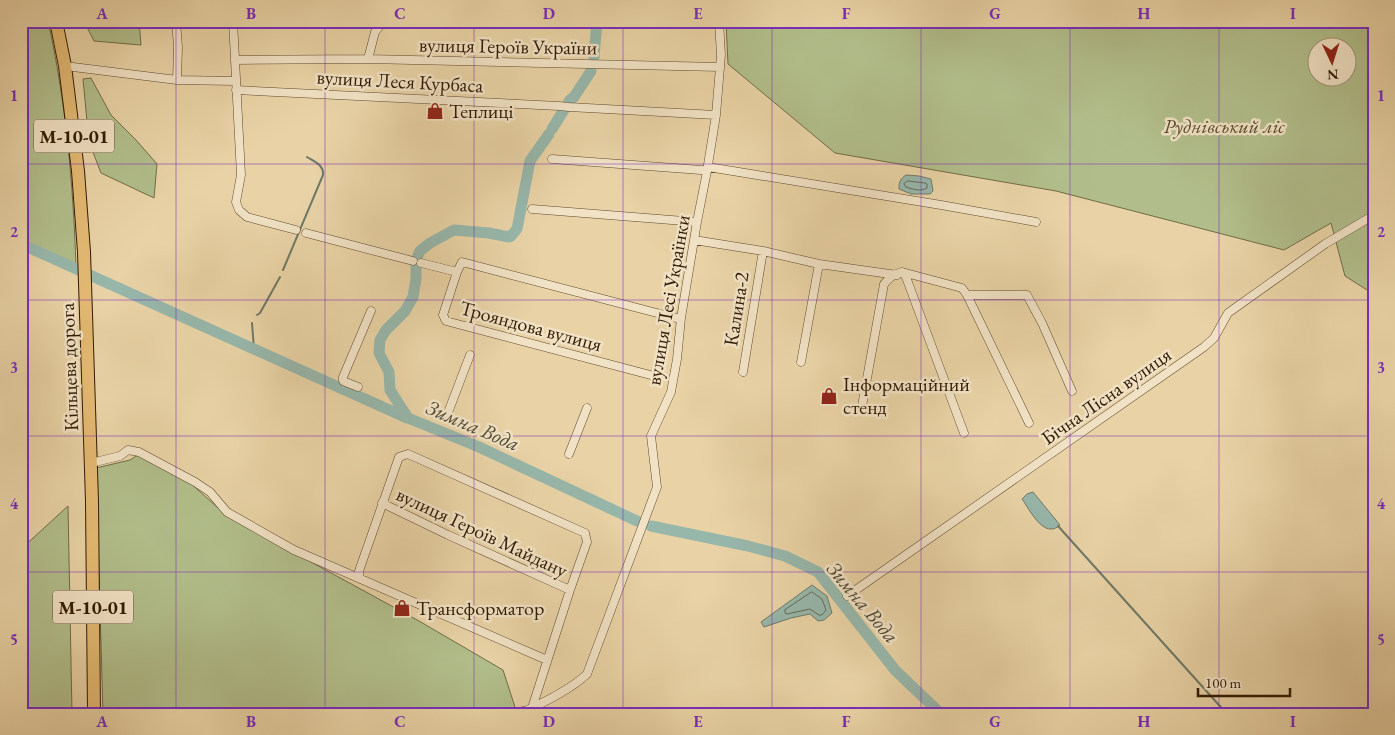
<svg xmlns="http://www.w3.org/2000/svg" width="1395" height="735" font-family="'EB Garamond',serif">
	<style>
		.green { fill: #b1be8b; stroke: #716c47; fill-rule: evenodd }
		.water { fill: #97b7ab; stroke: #6e7968 }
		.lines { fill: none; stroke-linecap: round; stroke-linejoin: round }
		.shore { stroke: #646957; stroke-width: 1 }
		.stream { stroke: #6e7968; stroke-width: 2 }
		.river { stroke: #97b7ab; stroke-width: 11 }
		.minor-casing { stroke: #5f492c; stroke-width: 9 }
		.tertiary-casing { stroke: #5f492c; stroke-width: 11 }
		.trunk-casing { stroke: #311b03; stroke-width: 14 }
		.minor { stroke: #f1e2c5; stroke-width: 8 }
		.tertiary { stroke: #f1e2c5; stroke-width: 9 }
		.trunk { stroke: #e4ba73; stroke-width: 12 }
		.grid { fill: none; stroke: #7b2cbf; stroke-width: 1; stroke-opacity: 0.55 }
		.labels { text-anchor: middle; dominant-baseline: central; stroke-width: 5; stroke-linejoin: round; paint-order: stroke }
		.shield { fill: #f1e2c5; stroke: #6b573d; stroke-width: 1 }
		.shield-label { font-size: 19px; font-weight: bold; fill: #311b03 }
		.street-label { font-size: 20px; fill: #311b03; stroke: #f1e2c5 }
		.poi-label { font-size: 20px; fill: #311b03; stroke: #f1e2c5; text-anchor: start }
		.park-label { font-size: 20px; font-style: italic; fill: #574c2c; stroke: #f1e2c5 }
		.water-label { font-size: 21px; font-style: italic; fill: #504a35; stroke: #f1e2c5 }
		.neatline { fill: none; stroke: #7b2cbf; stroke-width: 2 }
		.grid-label { font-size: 16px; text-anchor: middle; font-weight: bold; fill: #7b2cbf }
	</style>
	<rect width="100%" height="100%" fill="#e9d3a6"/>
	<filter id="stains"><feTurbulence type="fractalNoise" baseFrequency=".004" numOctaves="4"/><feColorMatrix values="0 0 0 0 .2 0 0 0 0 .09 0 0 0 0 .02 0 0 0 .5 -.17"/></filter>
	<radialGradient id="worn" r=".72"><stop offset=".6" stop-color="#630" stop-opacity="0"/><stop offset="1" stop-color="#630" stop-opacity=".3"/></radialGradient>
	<path class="green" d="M21,21h27c18,81 25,162 28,245l-55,-25z
		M84,21h55l2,24 -47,-4z
		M726,21h648v269h-7l-22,-14 -14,-53 -47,27 -228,-59 -221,-38 -107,-89zM1318,48h30v30h-30z
		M91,78l20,37 25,25 21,24 -3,34 -53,-25 -12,-31 -6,-63z
		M147,454l39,25 41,37 192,105 84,49 12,37 -13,7h-399l-7,-246 34,-8 6,-4z
		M68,506l4,208h-51v-165z"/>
	<path class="water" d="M906,175l13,1 12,3 2,12 -3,3h-19l-12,-5c0,-7 1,-10 7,-14z
		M1033,492l27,33c-16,15 -30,-15 -38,-26l5,-5z
		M812,585l15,11 5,17 -8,7 -6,1 -8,-7 -19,4 -27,9 -3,-5z"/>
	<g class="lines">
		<path class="shore" d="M908,181l17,2 2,1v4c-6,4 -15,1 -21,-1l-2,-3z
			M812,592l10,7 4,11 -4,5h-3l-9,-6 -23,5 -2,-1v-3z"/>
		<path class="stream" d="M283,270l40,-95c1,-10 -8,-13 -16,-18
			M257,315l3,-2 20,-36
			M252,323l2,26
			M1058,526l169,188
			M936,714v-5"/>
		<path class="river" d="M594,57l3,-36
			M552,129l18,-29 4,-3 17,-26
			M549,134l-19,27 -13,68 -6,7 -2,1 -20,-4 -35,-3 -24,13 -10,8 -3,7 -1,5v16l-3,18 -8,14 -19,19 -6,10 -1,13 10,19 1,18 18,28 71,29 158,74
			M21,244l386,174
			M651,526l97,20 37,10 33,16 77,98 46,44"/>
		<g class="minor-casing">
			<path id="minor" d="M176,21l2,26 -1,33
				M233,21l8,154 -5,27 3,8 8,7 49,13
				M368,59l7,-27 9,-11
				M235,60l133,-1 352,8
				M65,66l112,14 58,1
				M236,90l323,16 10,1 147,8
				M552,159l149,11 6,1
				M708,167l233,38 95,17
				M532,209l165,13
				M306,233l107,28
				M694,240l69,11 56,13 78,11
				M421,263l36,9
				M902,272l4,5 58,156
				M967,295l62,128
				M801,362l18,-98
				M743,372l20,-121
				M658,377l-212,-56 -3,-6 14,-43 5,-10 214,56h5
				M358,387l-15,-6v-4l28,-66
				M862,406l22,-122c6,-7 10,-10 18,-12l60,16 5,7h60l15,28 30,68
				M449,410l21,-55
				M569,454l18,-46
				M91,463l29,-7 8,-6 11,2 56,30 15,10 17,20 67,38 253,110
				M382,503l66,32 122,55
				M359,578v-7l40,-114 9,-3 177,79 2,9 -17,48 -38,118
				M847,596l357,-249 10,-9 14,-25 97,-69 49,-29
				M523,712c20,-9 48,-23 64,-38l70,-187 -6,-51 20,-44 6,-33 4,-41 16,-96 10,-51 9,-56 5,-60 -2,-34"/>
		</g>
		<g class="tertiary-casing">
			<path id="tertiary" d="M519,714l4,-2"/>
		</g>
		<g class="trunk-casing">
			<path id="trunk" d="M56,21l9,45 13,105 6,81 8,249 2,213"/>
		</g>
		<use href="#minor" class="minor"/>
		<use href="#tertiary" class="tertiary"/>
		<use href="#trunk" class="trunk"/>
	</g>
	<path class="grid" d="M176,21v693M325,21v693M474,21v693M623,21v693M772,21v693M921,21v693M1070,21v693M1219,21v693M21,164h1353M21,300h1353M21,436h1353M21,572h1353"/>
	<defs>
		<g id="shop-bare" transform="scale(1.35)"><path d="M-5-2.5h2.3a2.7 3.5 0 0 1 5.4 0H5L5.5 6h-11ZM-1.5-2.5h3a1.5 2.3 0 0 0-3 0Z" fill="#8f2418" stroke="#f1e2c5" stroke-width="2.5" paint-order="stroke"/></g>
	</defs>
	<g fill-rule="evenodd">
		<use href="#shop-bare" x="435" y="111"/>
		<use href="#shop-bare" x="829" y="396"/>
		<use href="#shop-bare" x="402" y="608"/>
	</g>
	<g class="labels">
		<g class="shield">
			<rect x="34" y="119.5" width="80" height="33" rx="4"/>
			<rect x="53" y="590.5" width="80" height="33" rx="4"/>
		</g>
		<g class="shield-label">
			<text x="74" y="136">М-10-01</text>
			<text x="93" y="607">М-10-01</text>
		</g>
		<g class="street-label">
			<text transform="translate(508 46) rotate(1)">вулиця Героїв України</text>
			<text transform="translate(400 81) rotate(3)">вулиця Леся Курбаса</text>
			<text transform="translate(668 300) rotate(-80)">вулиця Лесі Українки</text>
			<text transform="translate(736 309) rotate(-81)">Калина-2</text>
			<text transform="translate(531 326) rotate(15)">Трояндова вулиця</text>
			<text transform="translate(69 367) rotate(-92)">Кільцева дорога</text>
			<text transform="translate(1106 396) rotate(-35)">Бічна Лісна вулиця</text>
			<text transform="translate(482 532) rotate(25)">вулиця Героїв Майдану</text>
		</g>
		<g class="poi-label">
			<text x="449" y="111">Теплиці</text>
			<text x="843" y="384">Інформаційний<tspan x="843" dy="23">стенд</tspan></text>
			<text x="416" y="608">Трансформатор</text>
		</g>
		<g class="park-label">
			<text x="1224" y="126">Руднівський ліс</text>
		</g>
		<g class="water-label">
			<text transform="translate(473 425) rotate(23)">Зимна Вода</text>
			<text transform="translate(863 602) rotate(50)">Зимна Вода</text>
		</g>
	</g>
	<rect width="1395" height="735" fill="none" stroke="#e9d3a6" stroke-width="55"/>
	<g transform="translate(1332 62) rotate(176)"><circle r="24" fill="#f1e2c5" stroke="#a49277"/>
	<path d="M0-4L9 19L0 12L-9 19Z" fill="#8f2418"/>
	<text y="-8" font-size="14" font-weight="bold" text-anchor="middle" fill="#311b03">N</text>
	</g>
	<path d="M1198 688v8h92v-8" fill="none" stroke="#311b03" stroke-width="2.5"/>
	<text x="1205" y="688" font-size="15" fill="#311b03" stroke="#f1e2c5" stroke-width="4" paint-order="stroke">100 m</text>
	<rect x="28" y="28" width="1340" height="680" class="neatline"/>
	<g class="grid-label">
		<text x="102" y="19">A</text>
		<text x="251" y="19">B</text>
		<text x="400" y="19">C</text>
		<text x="549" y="19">D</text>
		<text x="698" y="19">E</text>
		<text x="846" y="19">F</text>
		<text x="995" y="19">G</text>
		<text x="1144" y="19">H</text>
		<text x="1293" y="19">I</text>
		<text x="14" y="101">1</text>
		<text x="1381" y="101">1</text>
		<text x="14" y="237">2</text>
		<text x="1381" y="237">2</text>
		<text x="14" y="373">3</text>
		<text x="1381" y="373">3</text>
		<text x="14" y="509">4</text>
		<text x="1381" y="509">4</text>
		<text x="14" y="645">5</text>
		<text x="1381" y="645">5</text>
		<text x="102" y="727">A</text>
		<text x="251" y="727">B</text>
		<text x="400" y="727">C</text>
		<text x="549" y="727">D</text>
		<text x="698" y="727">E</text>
		<text x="846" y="727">F</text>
		<text x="995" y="727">G</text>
		<text x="1144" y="727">H</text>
		<text x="1293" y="727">I</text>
	</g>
	<rect width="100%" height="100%" filter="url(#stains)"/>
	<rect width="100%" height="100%" fill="url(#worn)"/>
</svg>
